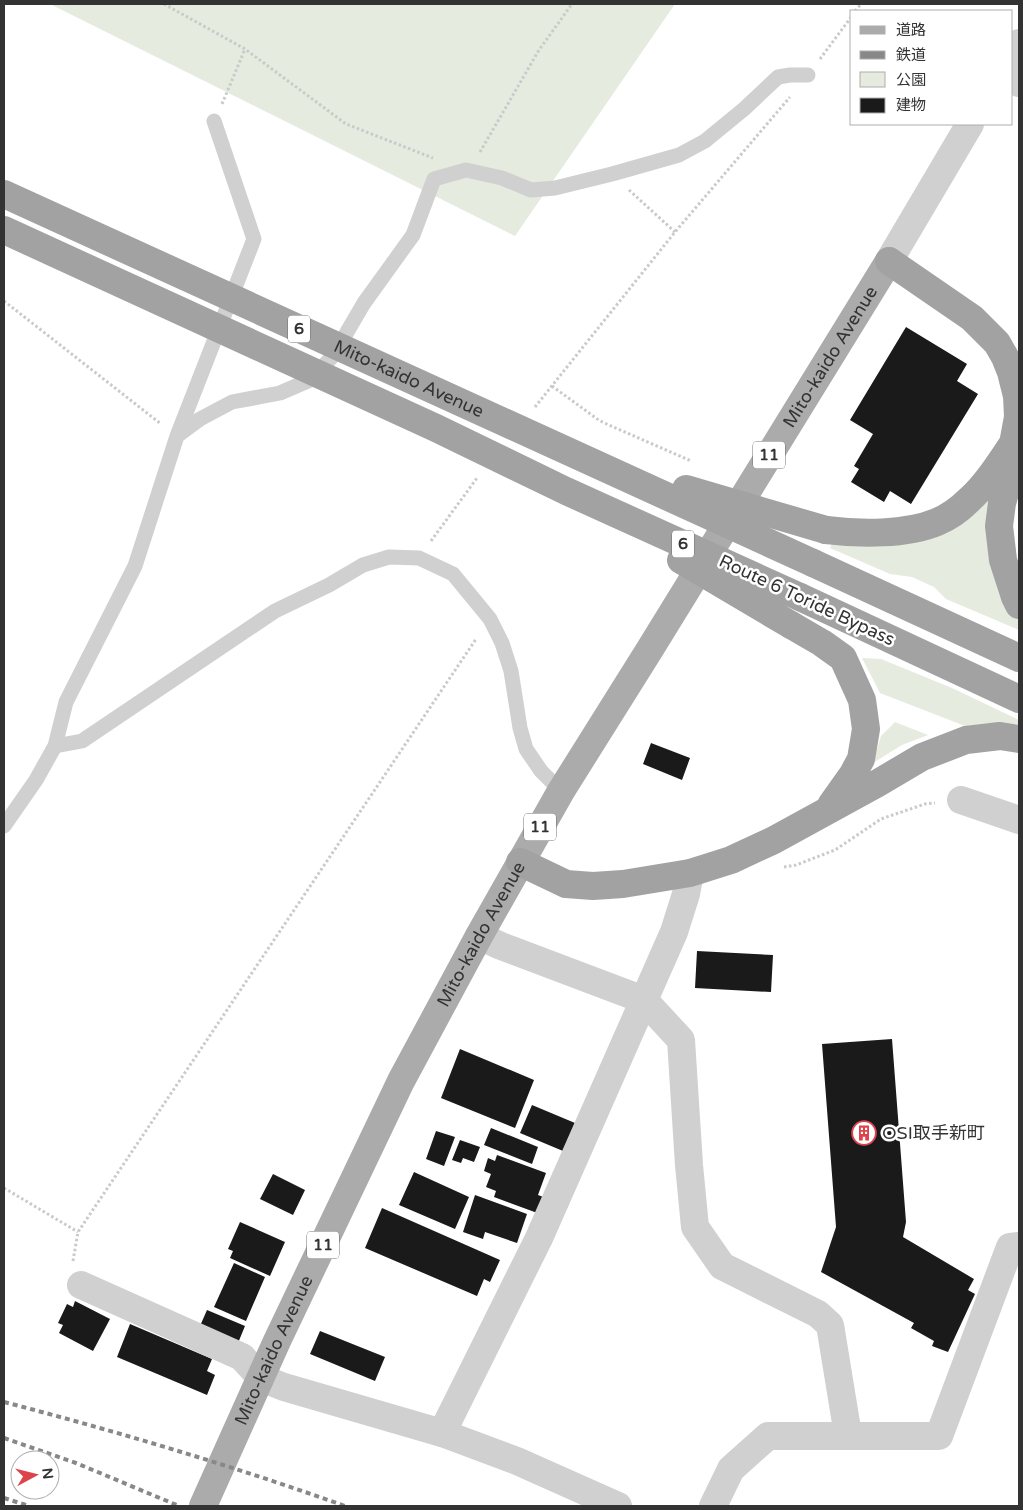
<svg xmlns="http://www.w3.org/2000/svg" width="1023" height="1510" font-family="'Varela Round','Noto Sans JP',sans-serif">
	<style>
		.green { fill: #e5ebdf }
		.building { fill: #1a1a1a }
		.lines { fill: none; stroke-linecap: round; stroke-linejoin: round }
		.path { stroke: #cacaca; stroke-width: 3; stroke-dasharray: 2.5 2.5; stroke-linecap: butt }
		.service { stroke: #d0d0d0; stroke-width: 15 }
		.minor { stroke: #d0d0d0; stroke-width: 28 }
		.tertiary { stroke: #d0d0d0; stroke-width: 28 }
		.primary { stroke: #ababab; stroke-width: 28 }
		.trunk { stroke: #a2a2a2; stroke-width: 28 }
		.rail { stroke: #888; stroke-width: 4; stroke-dasharray: 5 4; stroke-linecap: butt }
		.trunk-bridge { stroke: #a2a2a2; stroke-width: 28 }
		.labels { text-anchor: middle; dominant-baseline: central; stroke-width: 5; stroke-linejoin: round; paint-order: stroke }
		.shield { fill: #fff; stroke: #707070; stroke-width: 1 }
		.shield-label { font-size: 16px; font-weight: bold; fill: #333 }
		.street-label { font-size: 18px; fill: #333; stroke: #fff }
		.poi-label { font-size: 18px; fill: #333; stroke: #fff; text-anchor: start }
	</style>
	<rect width="100%" height="100%" fill="#fff"/>
	<path class="green" d="M50,4h625l-160,232z
		M992,484l19,125 8,12v9l-73,-31 -12,-12 -22,-10 -22,-3 -60,-26 3,-7 43,3z
		M862,658l19,1 71,29 67,32v4l-54,2 -85,-33z
		M895,722l33,13 -26,10 -29,18 8,-27z"/>
	<path class="building" d="M906,327l61,37 -10,17 21,13 -67,110 -21,-13 -6,11 -33,-20 8,-13 -5,-3 19,-32 -23,-14z
		M651,743l39,15 -8,22 -39,-16z
		M697,951l76,4 -2,37 -76,-4z
		M892,1039l14,183 -3,15 71,42 -6,11 7,4 -27,58 -16,-6 2,-5 -23,-13 3,-5 -93,-51 15,-45 -14,-183z
		M460,1049l74,31 -19,48 -74,-30z
		M532,1105l43,18 -12,28 -43,-18z
		M491,1128l47,19 -6,17 -48,-19z
		M436,1131l19,6 -11,29 -18,-7z
		M460,1140l20,7 -6,15 -11,-4 -2,5 -9,-3z
		M497,1155l49,18 -8,22 8,3 -6,16 -46,-17 2,-6 -10,-4 5,-13 -7,-3 4,-13 7,3z
		M414,1172l55,25 -14,32 -56,-24z
		M273,1174l32,16 -12,25 -33,-16z
		M475,1195l52,19 -10,29 -32,-11 -2,7 -20,-7z
		M382,1208l118,52 -10,22 -6,-3 -7,17 -112,-48z
		M240,1222l45,20 -15,34 -40,-18 3,-7 -5,-2z
		M234,1263l31,14 -19,44 -32,-14z
		M75,1301l35,18 -17,32 -34,-18 4,-8 -5,-2 9,-19 6,3z
		M207,1310l38,16 -7,17 -38,-17z
		M130,1324l82,35 -5,12 8,4 -8,20 -90,-38z
		M320,1331l65,26 -10,24 -65,-27z"/>
	<g class="lines">
		<path class="path" d="M164,4l81,45 101,75 87,34
			M855,11l6,-7
			M820,59l32,-43
			M222,104l23,-55
			M480,152l59,-102 33,-46
			M629,190l46,42
			M4,301l157,123
			M552,386l48,35 91,40
			M535,407l140,-175 115,-135
			M431,541l46,-63
			M784,867l12,-2 39,-15 46,-31 44,-15 10,-1
			M4,1188l74,44
			M73,1261l5,-29 398,-593"/>
		<path class="service" d="M177,436l23,-17 32,-17 48,-9 30,-13 23,-24 31,-53 49,-68 21,-56 32,-9 36,8 29,12 24,-2 57,-14 67,-19 26,-14 39,-32 34,-32 12,-2h18
			M55,746l27,-5 193,-130 54,-26 34,-20 26,-8 30,1 34,16 37,45 12,24 9,28 9,57 6,21 15,22 20,20
			M4,826l32,-46 19,-34 11,-44 69,-136 42,-130 77,-197 -40,-118"/>
		<path class="minor" d="M1012,79l7,4
			M961,800l58,20
			M479,936l22,10 143,54 37,40 8,125 6,62 27,39 96,48 12,11 18,110
			M81,1285l161,72 19,21
			M442,1433l97,-195 135,-306 12,-38 4,-21
			M713,1506l18,-37 37,-33h171l71,-189 9,-1"/>
		<path class="tertiary" d="M1012,55l7,-12
			M889,261l81,-137
			M261,1378l23,9 158,46 75,28 101,45"/>
		<path class="primary" id="s1" d="M203,1506l74,-165 124,-260 78,-145 82,-145 89,-142 239,-388"/>
		<path class="trunk" d="M889,261l83,57 25,25 8,14 6,15 6,24 1,21 -5,27 -5,39 -6,20 -3,23 4,34 12,37 4,8
			M826,530c33,4 80,5 111,-8 12,-5 23,-13 32,-22 17,-15 30,-36 43,-55
			M813,563l206,95
			M800,597l219,102
			M791,625l31,18 21,15 19,42 4,29 -5,30 -8,15 -22,31
			M520,862l46,22 27,2 30,-2 67,-11 41,-13 43,-20 104,-57 44,-26 44,-17 34,-4 19,3"/>
		<path class="rail" d="M4,1402c115,30 229,64 341,104
			M4,1438l72,25 103,43
			M4,1498l25,8"/>
		<g class="trunk-bridge">
			<path id="s2" d="M4,194l809,369"/>
			<path d="M4,230l432,198 130,63 234,106"/>
			<path d="M686,489l140,41"/>
			<path d="M681,560l110,65"/>
		</g>
	</g>
	<defs>
		<g id="building-ring" transform="scale(1.25)"><circle r="9.5" fill="#fff" stroke="#dc434b" stroke-width="1.5"/><path d="M-4-6H4V6H1V3H-1V6H-4ZM-2.5-4.3h1.7v1.8h-1.7ZM.8-4.3h1.7v1.8H.8ZM-2.5-1h1.7V.8h-1.7ZM.8-1h1.7V.8H.8Z" fill="#dc434b"/></g>
	</defs>
	<g fill-rule="evenodd">
		<use href="#building-ring" x="864" y="1133"/>
	</g>
	<g class="labels">
		<g class="shield">
			<rect x="288" y="315.5" width="22" height="27" rx="4"/>
			<rect x="753" y="441.5" width="32" height="27" rx="4"/>
			<rect x="672" y="530.5" width="22" height="27" rx="4"/>
			<rect x="524" y="813.5" width="32" height="27" rx="4"/>
			<rect x="307" y="1231.5" width="32" height="27" rx="4"/>
		</g>
		<g class="shield-label">
			<text x="299" y="329">6</text>
			<text x="769" y="455">11</text>
			<text x="683" y="544">6</text>
			<text x="540" y="827">11</text>
			<text x="323" y="1245">11</text>
		</g>
		<g class="street-label">
			<text stroke="none"><textPath href="#s1" startOffset="1311">Mito-kaido Avenue</textPath></text>
			<text stroke="none"><textPath href="#s2" startOffset="445">Mito-kaido Avenue</textPath></text>
			<text transform="translate(807 600) rotate(25)">Route 6 Toride Bypass</text>
			<text stroke="none"><textPath href="#s1" startOffset="636">Mito-kaido Avenue</textPath></text>
			<text stroke="none"><textPath href="#s1" startOffset="171">Mito-kaido Avenue</textPath></text>
		</g>
		<g class="poi-label">
			<text x="882" y="1133">OSI取手新町</text>
		</g>
	</g>
	<rect width="1023" height="1510" fill="none" stroke="#333333" stroke-width="10"/>
	<rect x="850" y="10" width="162" height="115" fill="#ffffff" stroke="#adadad"/>
	<rect x="860" y="26" width="25" height="8" fill="#ababab" stroke="#adadad"/>
	<text x="896" y="35" font-size="15" fill="#333333">道路</text>
	<rect x="860" y="51" width="25" height="8" fill="#888888" stroke="#adadad"/>
	<text x="896" y="60" font-size="15" fill="#333333">鉄道</text>
	<rect x="860" y="72" width="25" height="15" fill="#e5ebdf" stroke="#adadad"/>
	<text x="896" y="85" font-size="15" fill="#333333">公園</text>
	<rect x="860" y="98" width="25" height="15" fill="#1a1a1a" stroke="#adadad"/>
	<text x="896" y="110" font-size="15" fill="#333333">建物</text>
	<g transform="translate(35 1475) rotate(83)"><circle r="24" fill="#ffffff" stroke="#adadad"/>
	<path d="M0-4L9 19L0 12L-9 19Z" fill="#dc434b"/>
	<text y="-8" font-size="14" font-weight="bold" text-anchor="middle" fill="#333333">N</text>
	</g>
</svg>
